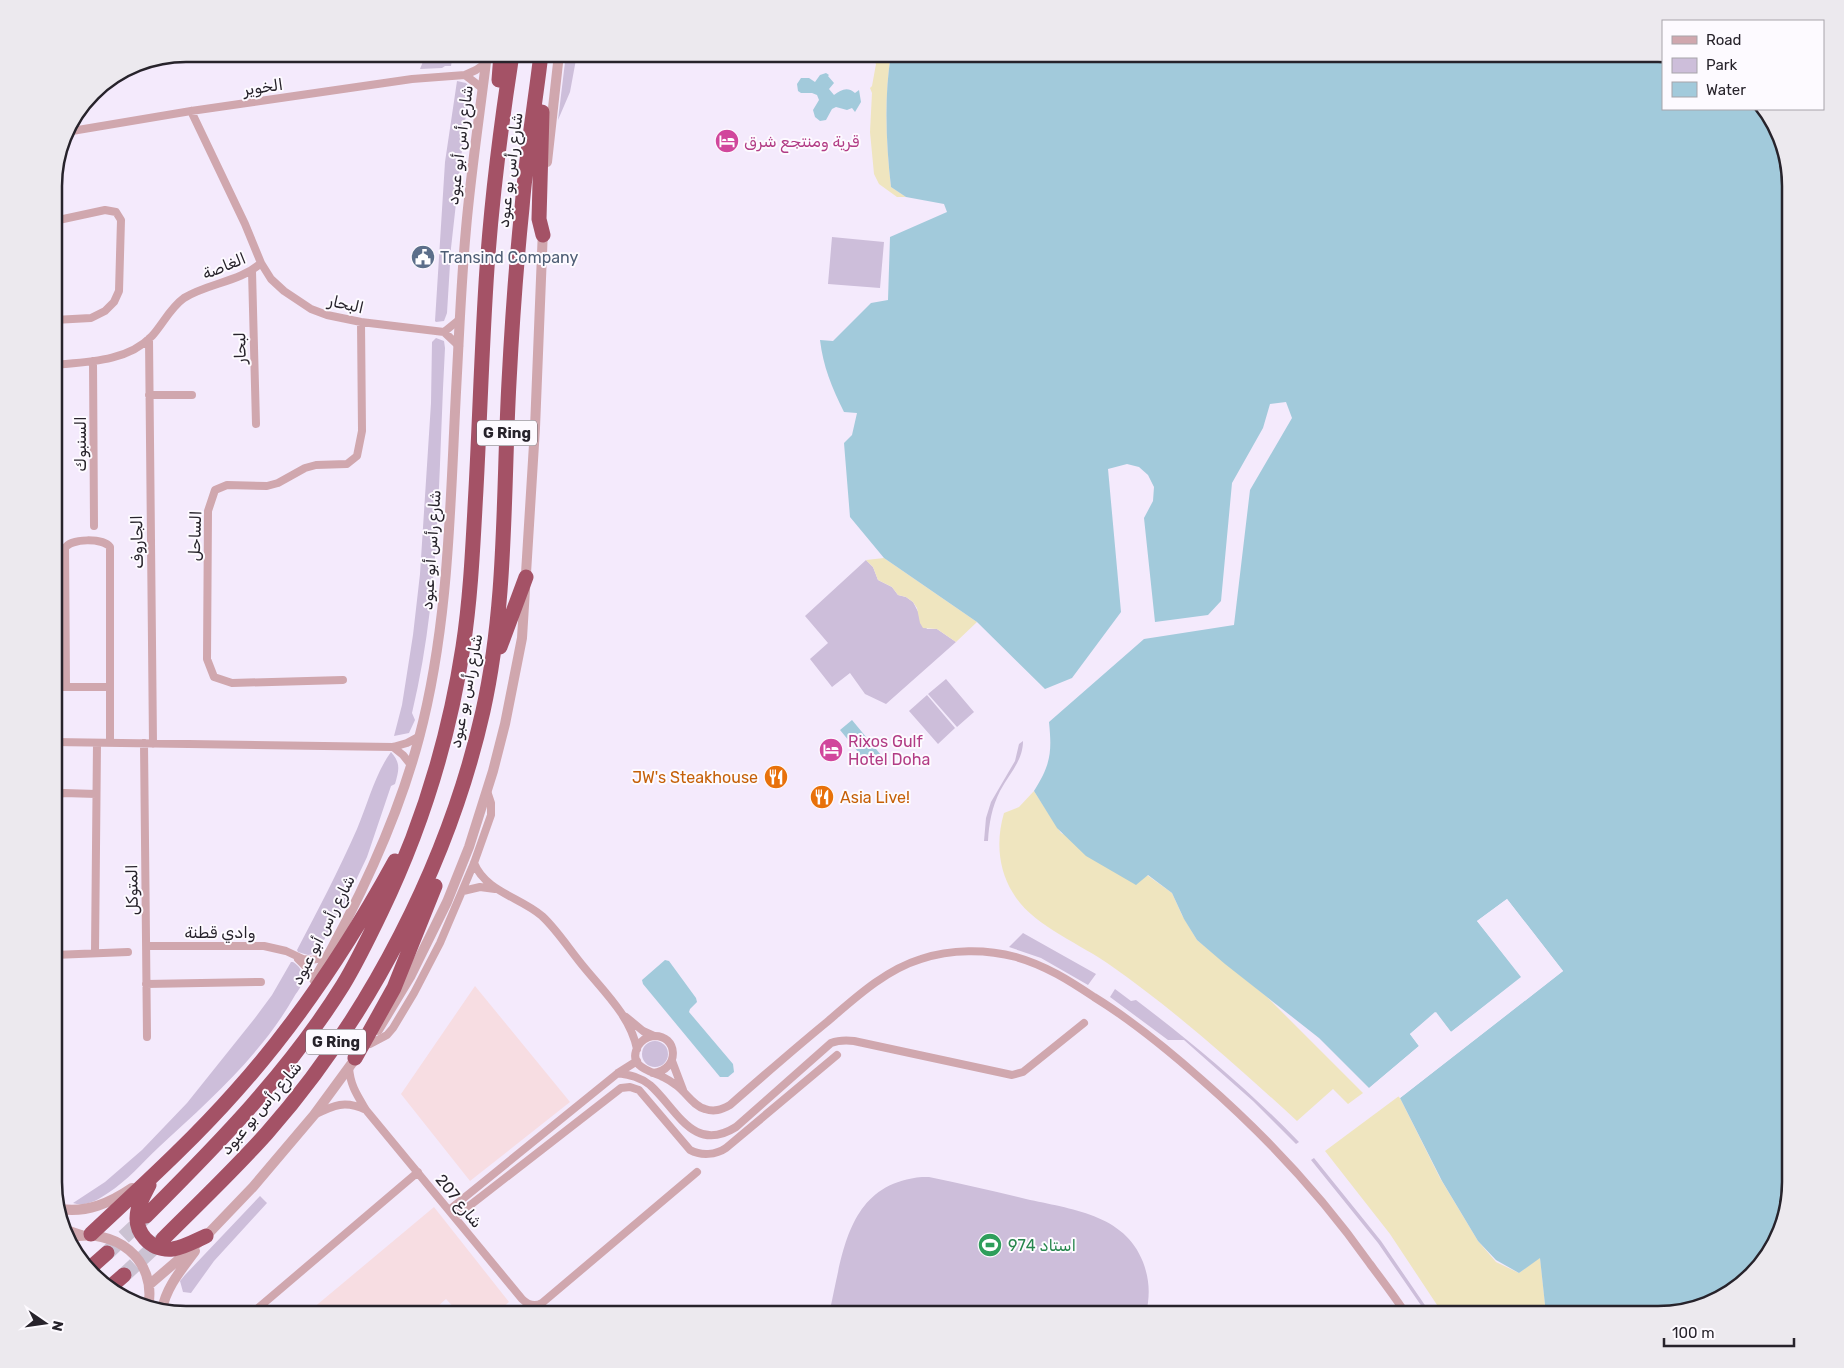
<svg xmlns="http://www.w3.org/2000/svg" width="1844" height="1368" font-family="Rubik,'Noto Sans Arabic',sans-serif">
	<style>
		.industrial { fill: #f7dde2 }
		.green { fill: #cdbeda }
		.sand { fill: #efe5bf }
		.water { fill: #a2cadb }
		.pier { fill: #f4eafc }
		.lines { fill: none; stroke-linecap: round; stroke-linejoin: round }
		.motorway-tunnel { stroke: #cbc2d2; stroke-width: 15; stroke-dasharray: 15 8; stroke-linecap: butt }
		.minor { stroke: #d0a7ae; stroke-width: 8 }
		.tertiary { stroke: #d0a7ae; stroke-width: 10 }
		.motorway { stroke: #a45266; stroke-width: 15 }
		.labels { text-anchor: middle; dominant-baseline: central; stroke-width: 4; stroke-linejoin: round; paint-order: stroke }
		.shield { fill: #fdfaff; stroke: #67646b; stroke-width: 1 }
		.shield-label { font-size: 15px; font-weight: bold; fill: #27232b }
		.street-label { font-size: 16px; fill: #27232b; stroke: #fdfaff }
		.hotel-label { font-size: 16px; fill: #b23c85; stroke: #fdfaff; text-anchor: start }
		.service-label { font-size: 16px; fill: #4e5e75; stroke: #fdfaff; text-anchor: start }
		.food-label { font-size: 16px; fill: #c56008; stroke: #fdfaff; text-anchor: end }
		.leisure-label { font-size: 16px; fill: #27864d; stroke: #fdfaff; text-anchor: start }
		.rim { fill: none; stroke: #27232b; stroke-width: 2.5 }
	</style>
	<rect width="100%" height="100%" fill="#f4eafc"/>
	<path class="industrial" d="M475,986l95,116 -100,79 -69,-87z
		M434,1207l75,95 -14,12h-35l-14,-15 -17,15h-123z"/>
	<path class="green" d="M426,54h27l-2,12h-6l-3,2 -22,1z
		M566,54h11l-7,38 -12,28z
		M457,81l9,2 3,4 -18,161 -4,65 -3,8 -8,1 -1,-1 10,-159z
		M832,237l52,5 -4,46 -52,-4z
		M436,338l8,3 1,7c-7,122 -4,245 -33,365l3,7 -6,13 -15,3 8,-31 11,-70 7,-61 11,-171 1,-61z
		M866,560l7,7 5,13 14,7 6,8 8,2 7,5 14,27h10l19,13 -70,62 -21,-10 -15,-21 -18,14 -22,-28 18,-16 -23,-27z
		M946,679l28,33 -17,15 -29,-33z
		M927,695l28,33 -17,16 -29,-33z
		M1023,741c0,20 -14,33 -23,50 -8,16 -11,32 -12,50h-4l2,-23 5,-16 24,-41 4,-17z
		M391,752c10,11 8,18 4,32l-4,2 -24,71 -18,38 -25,45 -5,3 -6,11 -5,1 -10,-3 -1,-2c21,-40 42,-80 60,-121 11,-26 18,-55 34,-77z
		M1023,933l73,41 -8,11 -47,-27 -32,-11z
		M291,962h2c9,6 10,11 8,22 0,4 -5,9 -7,13 -33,58 -86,105 -135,150 -16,15 -32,34 -51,46 -10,7 -22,14 -35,10l32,-21 37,-32 45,-47 68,-85 17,-23z
		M1115,989l16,12 5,-1c58,44 113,90 163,142l-3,2 -43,-43 -69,-61h-16l-58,-43z
		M642 1054a13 13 0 1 1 26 0a13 13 0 1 1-26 0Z
		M1314,1158l67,83 50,73h-4l-49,-71 -67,-83z
		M922,1177h7c33,7 65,14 97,22 44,10 99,15 117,63 7,19 7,33 3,52h-317c14,-59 17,-130 93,-137z
		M260,1196l7,7 -53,58 -23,32 -8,-1 -3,-11 5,-6z"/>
	<path class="sand" d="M876,54h15c-7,43 -5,89 0,133l15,10h-9l-18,-13 -5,-10 -4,-42 2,-39 -2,-5 2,-2 4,-22 -2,-3z
		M884,558l93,64 -21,20 -19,-13 -14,-1 -3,-5 -3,-15 -4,-6 -7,-5 -8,-2 -6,-8 -14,-7 -5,-13 -7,-7z
		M1034,791l27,42 86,42 25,18 10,22 15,25 70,57 96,96 -15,11 -15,-15 -36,32c-60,-55 -120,-109 -187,-156 -29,-21 -79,-40 -97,-72 -15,-24 -17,-53 -9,-80l15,-6z
		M1399,1096l41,82 38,63 18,21 23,11 21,-16 6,57h-103l-53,-80 -65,-83z"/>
	<path class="water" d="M891,54h766l6,1v54h98l15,19 14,59v994l-7,43 -20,38 -47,38 -59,14h-111l-6,-56 -21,15 -23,-13 -18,-19 -36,-60 -42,-83 163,-127 -56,-72 -30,22 45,56 -71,55 -15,-20 -26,22 9,12 -50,42 -50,-50 -94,-74 -28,-24 -13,-21 -12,-26 -24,-18 -12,10 -50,-29 -29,-28 -23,-37c17,-27 18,-39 15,-69l95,-83 90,-14 16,-135 42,-72 -6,-16 -16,2 -7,24 -31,55 -11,118 -13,14 -53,7 -11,-104 9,-17 1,-14 -6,-12 -9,-8 -12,-3 -19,5 13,143 -49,66 -27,11 -68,-67 -93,-64 -34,-41 -6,-74 8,-8 5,-22 -13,-1c-12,-24 -21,-46 -24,-72l13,1 38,-38 17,-3 2,-63 57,-25 -3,-8 -38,-7 -15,-10c-5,-44 -7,-90 0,-133z
		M826,73l3,2 -1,1 6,7 -5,6 5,6c7,-5 13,-9 21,-2l4,-3 2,12 -6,10 -3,-4 -5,2 -11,-3 -4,2 -6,11 -6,1 -5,-4 -2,-7 6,-10 -2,-5 -5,-2h-11l-3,-2 -1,-7 4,-6h8l6,4 5,-7z
		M852,720l29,35 -12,10 -29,-35z
		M665,960l4,1 27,37 1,4 -7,7 -1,3 44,52 1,8 -6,5h-8l-77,-93 -1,-4z"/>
	<path class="pier" d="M1507,899l56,72 -163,127 -2,-2 162,-125 -54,-69 -25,20 43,54v3l-72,56 -3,-1 -14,-18 -22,19 8,9v3l-51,43h-3l52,-44 -9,-12 25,-22 16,20 70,-55 -44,-56z"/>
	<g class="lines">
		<path class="motorway-tunnel" d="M107,1253l39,-37
			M124,1275l39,-36"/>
		<path class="minor" d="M465,75l17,13
			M191,111l54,113 16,39 10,16 13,12 27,18 16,6 34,7 83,10 15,14
			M66,132l125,-21 221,-32 53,-4 11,-5 10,-7
			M54,221l51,-11 11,2 5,8 -2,71 -5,11 -9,9 -14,7 -37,2
			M252,271l4,153
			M444,332l16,-13
			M149,339l4,405
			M93,361l1,165
			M54,365c33,-3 73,-3 98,-29 11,-12 18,-28 32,-38 24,-15 56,-16 77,-35
			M149,395h43
			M343,680l-111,3 -18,-6 -7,-18 1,-148 7,-21 12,-5 40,1 11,-3 27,-15 11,-3 31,-1 10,-8 5,-25 -1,-109
			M66,686l-1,-138c6,-10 38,-10 45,-1v196
			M54,687h56
			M54,742l339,5 14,-4 13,-7
			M144,743l3,294
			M393,747l10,8 8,10
			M474,863c12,29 46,34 68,53 14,13 25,30 37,45 21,27 51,53 58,88
			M463,891l17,-4 15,2
			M146,946h118l22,5 17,8 8,1 17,-3
			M95,953l2,-210
			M54,955v-152l4,-8 6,-2 32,1
			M54,955l74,-3
			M298,959l8,8 8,14
			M146,984l115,-2
			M626,1017l17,14 11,5
			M370,1044l17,-9 6,-7 21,-35 26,-50 34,-80 17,-48v-12l-4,-12
			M672,1061l11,29
			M349,1067c1,18 8,28 17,43l156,189c6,6 13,8 20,4l155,-131
			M618,1073c12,2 22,4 32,12 27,24 43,69 86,42l95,-84c8,-3 14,-3 23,-2l158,34 11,-3 61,-49
			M653,1073c28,-3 25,-39 0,-37 -6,1 -12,5 -15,10 -11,21 12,25 25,31 4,2 9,5 13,8 10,7 17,21 29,24 9,3 16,1 25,-4 32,-28 64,-56 97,-83 28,-24 58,-52 94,-63 30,-10 65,-10 95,-2 29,8 54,24 78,40 39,24 73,52 108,83 63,55 120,116 168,184 12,16 25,33 36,50
			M314,1115c20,-10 31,-15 52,-5
			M449,1210l169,-137 19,-12
			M455,1217l166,-129 9,-1 9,3 51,60c11,6 26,5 36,-2l111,-93
			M251,1314l167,-142"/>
		<path class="tertiary" d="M547,162l12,-108
			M315,979c43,-76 82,-157 104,-241 30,-113 31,-231 37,-346 3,-54 5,-109 10,-163 5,-58 14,-117 21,-175
			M378,1030l32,-53 37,-75 22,-55 24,-76 12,-47 17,-86 13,-210 8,-199
			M60,1209c27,4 50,-6 72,-21
			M66,1230l15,5
			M69,1238c45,-12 89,21 79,70
			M149,1285l57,-49 47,-49 61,-72 44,-60
			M162,1310c4,-23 20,-41 33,-59"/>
		<path class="motorway" d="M499,80l2,-26
			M542,112l-3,107 4,16
			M500,647l26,-70
			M355,1058l39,-70 41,-102
			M149,1185c-4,8 -9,16 -11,25 -5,22 12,41 35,39 12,-2 22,-8 33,-13
			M146,1216c72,-72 143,-144 197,-231 14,-23 26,-48 38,-73 40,-83 68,-174 82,-265 8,-52 10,-105 13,-158 4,-74 6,-148 11,-221 5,-72 14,-143 25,-214
			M91,1234c49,-46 100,-92 145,-143 62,-69 114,-148 159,-230
			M163,1239c35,-35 71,-69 104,-106 103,-117 182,-271 216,-422 24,-108 20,-219 26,-329 3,-58 7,-116 13,-174 4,-52 13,-103 19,-154
			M90,1268l17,-15
			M109,1288l15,-13"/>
	</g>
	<defs>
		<g id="hotel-disc" transform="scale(1.25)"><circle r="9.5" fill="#d1479c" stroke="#fdfaff"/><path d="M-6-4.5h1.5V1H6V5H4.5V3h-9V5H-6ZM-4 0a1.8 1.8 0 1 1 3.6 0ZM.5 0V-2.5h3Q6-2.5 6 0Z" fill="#fff"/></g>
		<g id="civic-disc" transform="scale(1.25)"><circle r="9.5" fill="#5c6f8a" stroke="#fdfaff"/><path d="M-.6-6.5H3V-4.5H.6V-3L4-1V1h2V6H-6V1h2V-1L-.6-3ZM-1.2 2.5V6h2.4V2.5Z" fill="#fff"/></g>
		<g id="restaurant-disc" transform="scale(1.25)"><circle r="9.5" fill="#e8710a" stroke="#fdfaff"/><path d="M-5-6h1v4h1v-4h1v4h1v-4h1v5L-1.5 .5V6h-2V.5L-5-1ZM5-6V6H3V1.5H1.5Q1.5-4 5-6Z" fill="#fff"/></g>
		<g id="stadium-disc" transform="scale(1.25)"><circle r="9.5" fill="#2e9e5b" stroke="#fdfaff"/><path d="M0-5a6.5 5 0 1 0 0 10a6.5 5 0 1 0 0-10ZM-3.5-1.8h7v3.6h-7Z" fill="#fff"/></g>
	</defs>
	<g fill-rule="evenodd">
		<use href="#hotel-disc" x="727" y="141"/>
		<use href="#civic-disc" x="423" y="257"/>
		<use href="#hotel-disc" x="831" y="750"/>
		<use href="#restaurant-disc" x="776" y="777"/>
		<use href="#restaurant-disc" x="822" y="797"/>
		<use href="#stadium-disc" x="990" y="1245"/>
	</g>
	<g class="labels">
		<g class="shield">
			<rect x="477" y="420.5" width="60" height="25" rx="4"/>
			<rect x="306" y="1029.5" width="60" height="25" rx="4"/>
		</g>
		<g class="shield-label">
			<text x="507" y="433">G Ring</text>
			<text x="336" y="1042">G Ring</text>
		</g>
		<g class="street-label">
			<text transform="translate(263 87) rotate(-8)">الخوير</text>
			<text transform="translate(460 145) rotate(-83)">شارع رأس أبو عبود</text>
			<text transform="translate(510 170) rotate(-83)">شارع رأس بو عبود</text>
			<text transform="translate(224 266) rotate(-22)">الغاصة</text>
			<text transform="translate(346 304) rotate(13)">البحار</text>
			<text transform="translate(240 348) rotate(-91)">لبحار</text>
			<text transform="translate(80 444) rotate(-90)">السنبوك</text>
			<text transform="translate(195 536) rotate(-88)">الساحل</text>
			<text transform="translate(137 542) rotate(-91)">الجاروف</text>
			<text transform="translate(431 550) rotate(-86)">شارع رأس أبو عبود</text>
			<text transform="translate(466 691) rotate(-79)">شارع رأس بو عبود</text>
			<text transform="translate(132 890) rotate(-91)">المتوكل</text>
			<text transform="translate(323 930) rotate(-63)">شارع رأس أبو عبود</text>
			<text x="220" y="932">وادي قطنة</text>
			<text transform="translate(261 1108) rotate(-50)">شارع رأس بو عبود</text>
			<text transform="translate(459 1201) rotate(51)">شارع 207</text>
		</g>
		<g class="hotel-label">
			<text x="744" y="141">قرية ومنتجع شرق</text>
			<text x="848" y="741">Rixos Gulf<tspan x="848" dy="18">Hotel Doha</tspan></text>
		</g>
		<g class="service-label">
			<text x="440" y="257">Transind Company</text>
		</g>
		<g class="food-label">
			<text x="758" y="777">JW's Steakhouse</text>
			<text x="840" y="797" text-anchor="start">Asia Live!</text>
		</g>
		<g class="leisure-label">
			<text x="1008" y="1245">استاد 974</text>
		</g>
	</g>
	<path d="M0 0H1844V1368H0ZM186 62H1658A124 124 0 0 1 1782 186V1182A124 124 0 0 1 1658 1306H186A124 124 0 0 1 62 1182V186A124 124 0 0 1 186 62Z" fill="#ece9ee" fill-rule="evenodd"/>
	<path class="rim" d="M186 62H1658A124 124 0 0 1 1782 186V1182A124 124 0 0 1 1658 1306H186A124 124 0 0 1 62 1182V186A124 124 0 0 1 186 62Z"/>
	<rect x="1662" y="20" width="162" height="90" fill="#fdfaff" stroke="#a7a4aa"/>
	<rect x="1672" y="36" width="25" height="8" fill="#d0a7ae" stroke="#a7a4aa"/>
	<text x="1706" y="45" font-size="15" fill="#27232b">Road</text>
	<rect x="1672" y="58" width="25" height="15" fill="#cdbeda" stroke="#a7a4aa"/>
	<text x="1706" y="70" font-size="15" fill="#27232b">Park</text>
	<rect x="1672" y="82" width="25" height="15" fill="#a2cadb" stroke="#a7a4aa"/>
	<text x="1706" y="95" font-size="15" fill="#27232b">Water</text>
	<g transform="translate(45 1323) rotate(103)" stroke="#fdfaff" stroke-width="4" paint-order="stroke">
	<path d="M0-4L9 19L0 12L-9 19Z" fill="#27232b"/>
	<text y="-8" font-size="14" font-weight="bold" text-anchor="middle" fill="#27232b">N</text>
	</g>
	<path d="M1664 1338v8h130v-8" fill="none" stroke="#27232b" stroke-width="2.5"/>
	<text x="1672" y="1338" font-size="15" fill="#27232b" stroke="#fdfaff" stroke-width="4" paint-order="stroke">100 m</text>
</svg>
